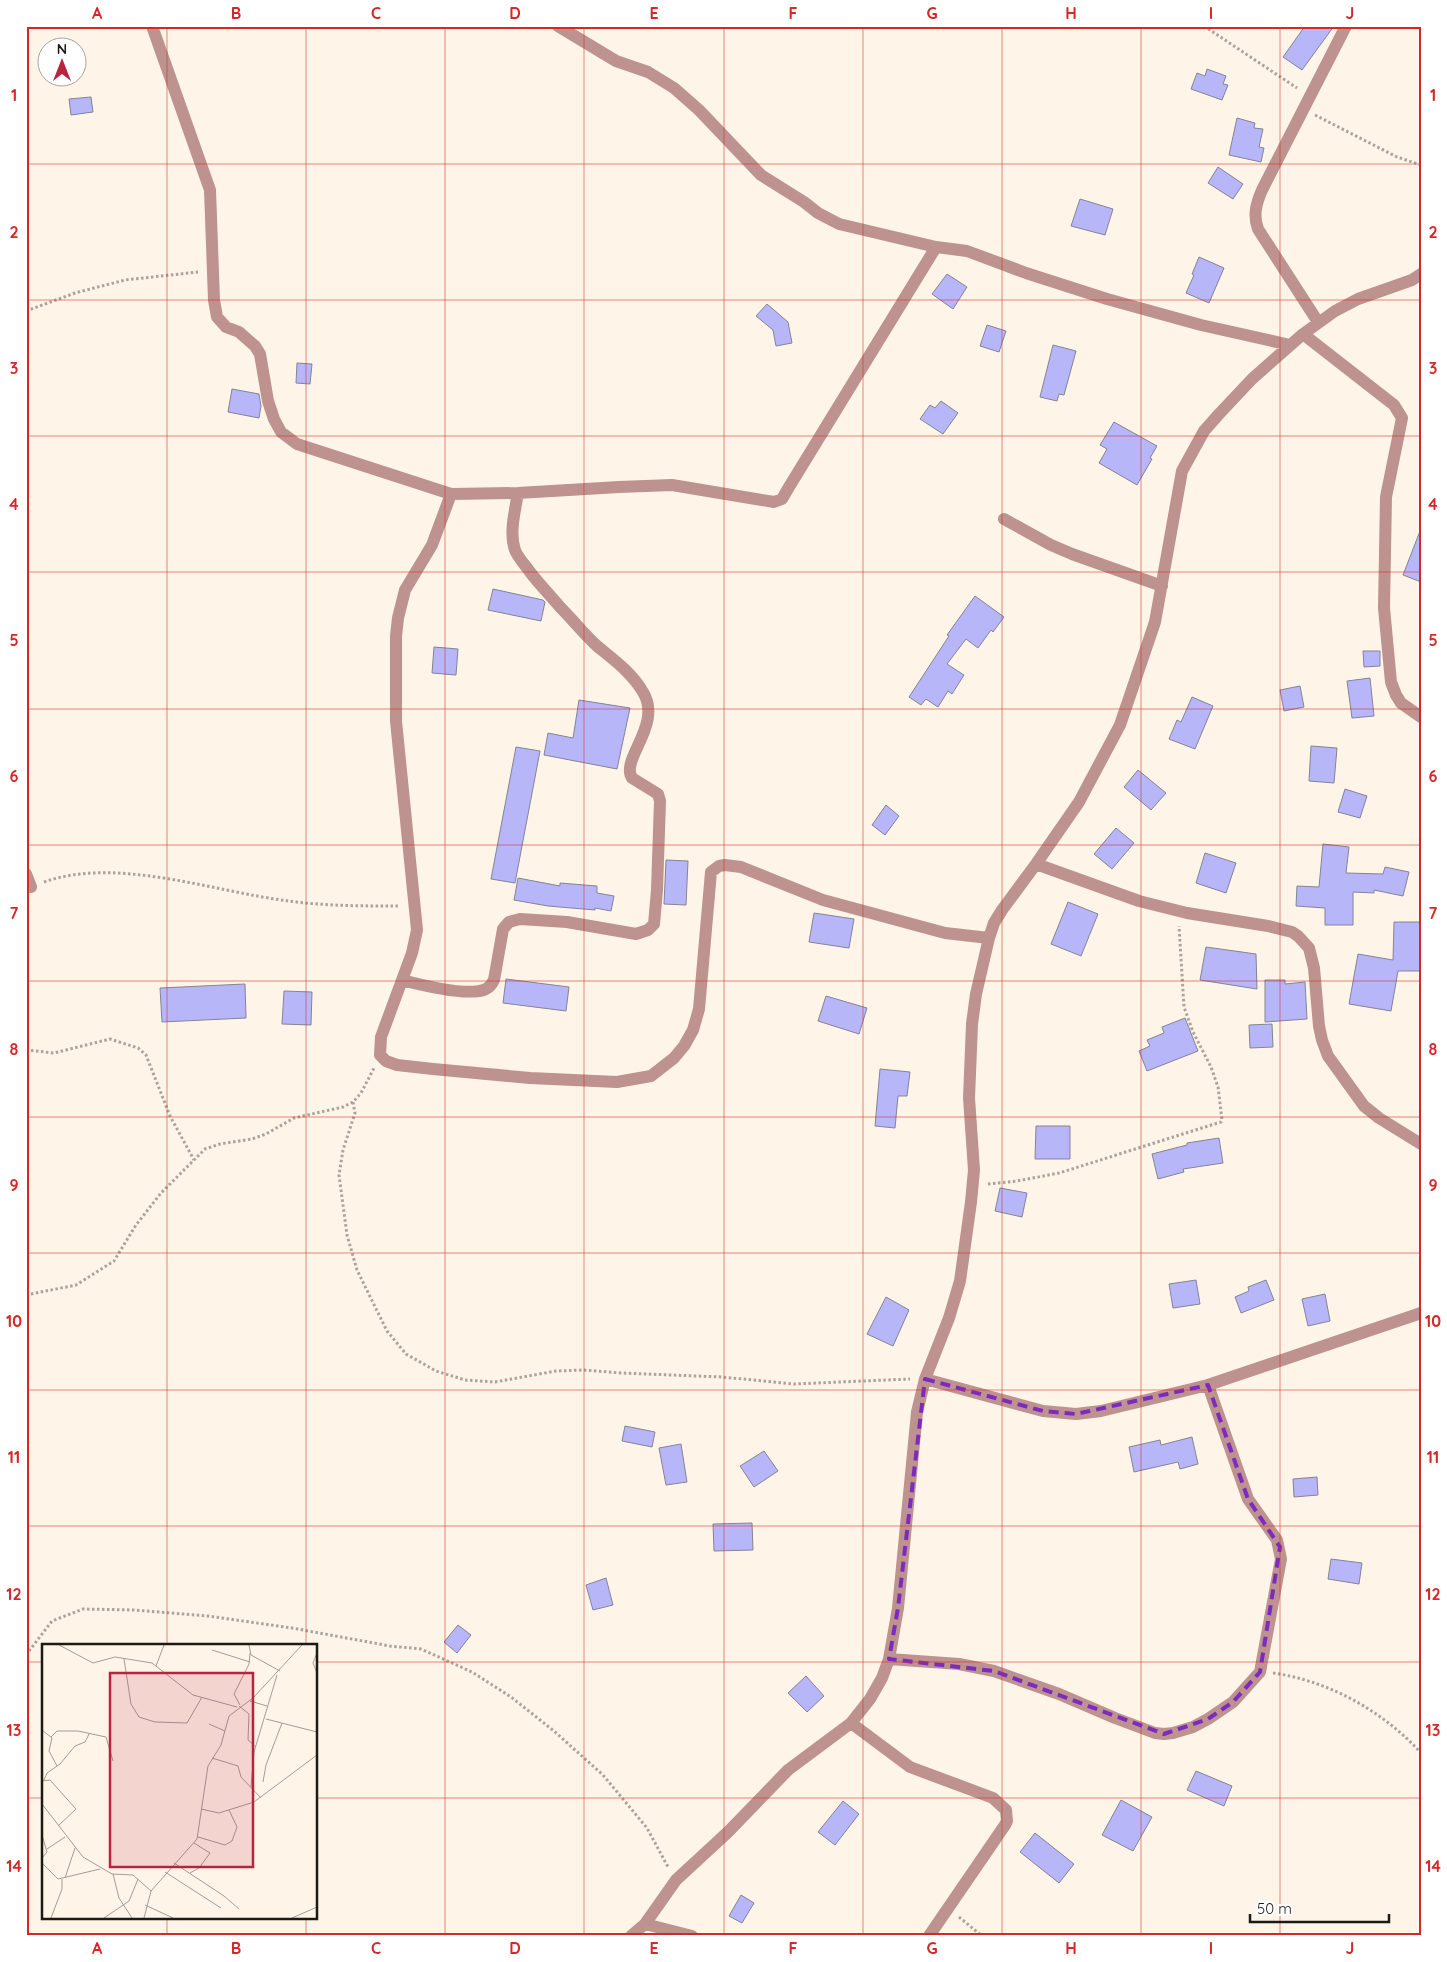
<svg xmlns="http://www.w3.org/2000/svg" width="1447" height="1962" font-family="Quicksand,sans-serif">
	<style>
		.building { fill: #b7b6f8; stroke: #838494 }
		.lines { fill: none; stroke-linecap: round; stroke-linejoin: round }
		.path { stroke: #aca49a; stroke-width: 3; stroke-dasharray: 2.5 2.5; stroke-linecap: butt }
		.minor { stroke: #bd928f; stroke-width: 12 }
		.marked { fill: none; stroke: #7b2cbf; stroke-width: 4; stroke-dasharray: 10 6; stroke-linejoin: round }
		.grid { fill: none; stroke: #d62828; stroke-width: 1; stroke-opacity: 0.55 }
		.inset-road { fill: none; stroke: #a59c93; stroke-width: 1 }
		.view { fill: #b62440; fill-opacity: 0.15; stroke: #b62440; stroke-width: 2.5 }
		.inset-edge { fill: none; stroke: #1d1913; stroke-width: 2.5 }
		.neatline { fill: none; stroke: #d62828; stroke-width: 2 }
		.grid-label { font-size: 16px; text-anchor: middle; font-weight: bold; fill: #d62828 }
	</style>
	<rect width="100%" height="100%" fill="#fff4e8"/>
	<path class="building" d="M1305,26h29l-32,44 -19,-13z
		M1207,69l19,7 -3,8 5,1 -6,15 -31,-11 6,-16 8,3z
		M91,97l2,15 -22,3 -2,-16z
		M1237,118l18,5 -1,5 9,1 -4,18 5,1 -3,14 -32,-7z
		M1218,167l25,17 -10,15 -25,-16z
		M1080,199l33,10 -8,26 -34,-9z
		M1199,257l25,11 -15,35 -23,-10 8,-18 -2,-1z
		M947,274l20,13 -14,22 -21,-15z
		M767,304l21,18 4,21 -16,3 -3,-16 -17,-14z
		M987,325l19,6 -7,21 -19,-6z
		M1053,345l23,6 -12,44 -5,-1 -2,7 -17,-4z
		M297,363l15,1 -2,20 -14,-1z
		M232,389l27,5 2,12 -2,12 -31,-6z
		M941,401l17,12 -15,21 -23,-15 10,-14 5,3z
		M1114,422l43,24 -7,12 2,1 -15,26 -38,-22 8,-14 -7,-4z
		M1420,531h1v51l-18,-7z
		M493,589l50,11 2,2 -4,19 -53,-11z
		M975,596l29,21 -11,15 -2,-2 -13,18 -12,-9 -19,25 17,11 -12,19 -4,-3 -10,16 -12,-8 -5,6 -12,-8 40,-61 -2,-1z
		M434,647l24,2 -2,26 -24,-2z
		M1363,651h17v15l-16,1z
		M1370,678l4,38 -22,2 -5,-37z
		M1300,686l4,21 -20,4 -4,-21z
		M1192,697l21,9 -18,43 -26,-10 8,-19 4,2z
		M579,700l51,8 -13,61 -73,-14 4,-22 25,5z
		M1311,746l26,2 -3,35 -25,-2z
		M516,747l24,4 -25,132 -24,-4z
		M1138,770l28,23 -15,17 -27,-23z
		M1345,789l22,7 -7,22 -22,-6z
		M886,805l13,11 -14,19 -13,-10z
		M1116,828l18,15 -22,26 -18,-15z
		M1323,844l26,3 -3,26 37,1 2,-7 24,5 -6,24 -29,-6v3l-21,-1v33h-28v-17l-29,-2 1,-20 22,1z
		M1205,853l31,10 -10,30 -30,-10z
		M666,860l22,1 -2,44 -22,-1z
		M518,878l42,8v-3l37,3v7l17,3 -3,15 -16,-3v2l-47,-4 -34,-6z
		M1068,902l30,12 -17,42 -30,-12z
		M814,913l40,6 -5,29 -40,-6z
		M1394,922h26l1,49h-23l-7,40 -42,-7 9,-50 35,6z
		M1206,947l50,7 1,35 -57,-9z
		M506,979l63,8 -3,24 -63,-8z
		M1265,980h20v4l20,-2 2,37 -42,3z
		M245,984l1,34 -84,4 -2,-34z
		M284,991l28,1 -1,33 -29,-1z
		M826,996l41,12 -8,26 -41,-13z
		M1185,1018l13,33 -51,20 -8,-20 11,-5 -3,-6 17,-7 -2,-6z
		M1272,1024l1,23 -23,1 -1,-23z
		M880,1069l30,3 -3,24h-9l-3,32 -20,-2z
		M1036,1126h34v33h-35z
		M1219,1138l4,25 -40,6 1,3 -26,7 -6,-25 35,-9v-2z
		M1000,1188l27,5 -5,24 -27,-6z
		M1196,1280l4,24 -27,4 -4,-24z
		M1266,1280l8,20 -33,13 -6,-16 14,-6 -1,-4z
		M1325,1294l5,27 -22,5 -6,-27z
		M886,1297l23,13 -16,36 -26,-12z
		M625,1426l30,6 -3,15 -30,-6z
		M1192,1437l6,27 -18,5 -2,-7 -44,10 -5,-25 31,-7 1,5z
		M681,1444l6,38 -21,3 -7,-37z
		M764,1451l14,20 -24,16 -14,-21z
		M1317,1477l1,18 -24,2 -1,-18z
		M752,1523l1,27 -39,1 -1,-27z
		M1331,1559l31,4 -3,21 -31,-5z
		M606,1578l7,27 -20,5 -7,-25z
		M458,1625l13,10 -14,18 -13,-11z
		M806,1676l18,20 -17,16 -19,-19z
		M1196,1771l36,15 -8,20 -37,-16z
		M1121,1800l31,17 -19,34 -31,-16z
		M843,1801l16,13 -24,31 -17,-13z
		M1035,1833l39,31 -15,19 -39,-31z
		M741,1895l13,8 -12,20 -13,-7z"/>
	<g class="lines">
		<path class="path" d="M1204,26l93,62
			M1315,115l82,42 24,8
			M26,311l49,-18 50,-13 73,-8
			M44,882c73,-26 170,10 245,19 36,5 74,5 110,5
			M26,1050l28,3 56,-14 28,9 8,7 24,61 24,44
			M353,1102l2,11 -12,37 -4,25 8,60 10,35 30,61 19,23 30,17 29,9 30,2 61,-11 28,-1 37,3 101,4 72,7 116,-5
			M988,1184l29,-3 42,-8 162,-51 1,-2 -4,-33 -7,-20 -18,-35 -9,-25 -5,-81
			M26,1295l50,-10 38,-24 22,-36 25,-32 44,-44 15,-5 32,-5 14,-5 28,-16 49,-11 10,-5 8,-9 13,-25
			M26,1655l26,-34 31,-12 51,1 74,6 84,12 98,18 31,3 51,23 39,25 43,34 49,44 44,53 21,39
			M1273,1673c56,8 110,38 148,80
			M959,1917l23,19"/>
		<path class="minor" d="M152,26l58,164 4,110 3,17 9,10 13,5 16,14 5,8 8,47 6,18 7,13 16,12 154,50 67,-1 101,-6 53,-2 102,17 8,-3 7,-12 147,-240
			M558,26l58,35 32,11 26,16 25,22 62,65 43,27 14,11 21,11 97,23 31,4 59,22 81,26 94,26 89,20
			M1318,322l-60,-93c-5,-14 -2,-25 4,-39l84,-164
			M1303,334l91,71 8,13 -16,79 -2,111 7,74 5,13 5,8 20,14
			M451,494l-19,51 -27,45 -7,28 -2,18v85l21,209 -5,23 -31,84 -1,18 6,6 11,4 36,4 97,9 87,4 34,-6 23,-18 10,-12 9,-16 6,-21 12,-137 8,-6 6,-1 16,2 82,33 122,33 44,5
			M1004,519l47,26 21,9 90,32
			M1036,864l103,37 48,12 81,13 24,6 6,4 11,12 5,20 5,58 3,14 6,16 36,50 15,12 42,26
			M26,874l5,13
			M402,980c19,5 67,17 84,9 4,-2 6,-5 8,-9l9,-51 6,-7 11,-3 47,3 69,12 12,-4 6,-6 3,-34 3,-89 -2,-7 -26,-16c-12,-19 31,-53 11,-86 -12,-20 -29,-32 -46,-46 -13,-12 -24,-26 -37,-39 -10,-12 -20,-22 -30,-35 -4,-6 -12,-14 -15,-22 -6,-17 0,-39 3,-57
			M925,1379l118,32 33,3 25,-3 107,-26 213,-72
			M889,1659l70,5 35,7 65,23 56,24 40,15 9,1 9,-1 20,-6 15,-8 25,-17 27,-30 21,-113 -4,-19 -29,-41 -40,-114
			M851,1723l59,44 83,31 13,12 1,11 -2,4 -76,111
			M645,1924l47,12
			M631,1936l14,-12 31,-44 52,-48 60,-62 63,-47 19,-24 12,-21 7,-19 9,-51 19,-196 8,-33 24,-61 11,-37 11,-79 3,-32 -5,-72 3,-74 4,-30 13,-56 5,-15 8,-13 34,-46 43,-62 41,-77 35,-103 27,-151 22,-40 16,-18 32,-34 51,-45 32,-23 23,-12 54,-19 9,-6"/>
	</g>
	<path class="marked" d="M925,1379l118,32 33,3 132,-29 40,114 32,48 -20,125 -27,30 -25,17 -44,15 -170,-63 -105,-12 9,-51z"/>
	<path class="grid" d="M167,26v1620M306,26v1620M445,26v1910M584,26v1910M724,26v1910M863,26v1910M1002,26v1910M1141,26v1910M1280,26v1910M26,164h1395M26,300h1395M26,436h1395M26,572h1395M26,709h1395M26,845h1395M26,981h1395M26,1117h1395M26,1253h1395M26,1390h1395M26,1526h1395M26,1662h18M316,1662h1105M26,1798h18M316,1798h1105M167,1918v18M306,1918v18"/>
	<g transform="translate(42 1644)">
		<rect width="275" height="275" fill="#fff4e8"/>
		<path class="inset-road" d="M17,1l34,18 22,-6 37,6 41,32 44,12M207,1l2,10 29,16M170,6l38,12M275,9l-4,10 4,10M82,15l7,45 8,13 16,5 32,1 15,-26M114,22l8,-21M208,57l17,5M198,61l-6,-11 15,-30 1,-11M197,62l10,8 -1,26 8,7M224,75l51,13M167,80l16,7M0,86l10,8 -3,13 8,15M9,93l6,-6h21l28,6 7,24M170,114l26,8 3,11 20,21M2,136l3,-7 13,-9 15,-18 10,-4 4,-8M0,137l8,-1 26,29 -18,17M221,138l3,-17 16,-42M209,143l3,-35 23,-77M0,160l41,53 29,17 21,1 18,16M159,165l18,4 35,-11 63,-47M0,191l5,17 -5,6M156,193l27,8 7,-4 5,-14 -8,-17M5,205l18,-12M0,219l16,16 42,-10M132,219l50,33 15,13M123,228l56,36M148,229l9,-5 11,-15 -16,-10M71,230l6,24 13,20M23,234l10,-30M103,261l28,13M9,274l11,-29v-10M62,274l25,-17 9,-22M102,274l7,-27 46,-52 11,-73 13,-21 8,-29 24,-18 49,-53M250,274l25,-11"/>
		<path class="view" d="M68,29h143v194h-143z"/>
		<rect width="275" height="275" class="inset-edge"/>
	</g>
	<rect width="1447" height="1962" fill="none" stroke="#ffffff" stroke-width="55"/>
	<g transform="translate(62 62)"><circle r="24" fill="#ffffff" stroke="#a5a3a1"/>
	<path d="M0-4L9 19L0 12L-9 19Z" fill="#b62440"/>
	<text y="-8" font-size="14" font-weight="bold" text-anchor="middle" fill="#1d1913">N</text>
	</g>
	<path d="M1250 1914v8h139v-8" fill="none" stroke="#1d1913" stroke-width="2.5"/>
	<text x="1257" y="1914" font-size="15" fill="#1d1913" stroke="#ffffff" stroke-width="4" paint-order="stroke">50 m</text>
	<rect x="28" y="28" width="1392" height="1906" class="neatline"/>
	<g class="grid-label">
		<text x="97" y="19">A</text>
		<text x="236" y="19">B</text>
		<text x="376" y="19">C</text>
		<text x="515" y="19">D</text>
		<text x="654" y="19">E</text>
		<text x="793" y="19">F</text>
		<text x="932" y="19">G</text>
		<text x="1071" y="19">H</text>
		<text x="1211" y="19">I</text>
		<text x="1350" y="19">J</text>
		<text x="14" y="101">1</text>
		<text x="1433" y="101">1</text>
		<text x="14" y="238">2</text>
		<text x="1433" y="238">2</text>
		<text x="14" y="374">3</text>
		<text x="1433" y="374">3</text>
		<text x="14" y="510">4</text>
		<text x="1433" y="510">4</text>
		<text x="14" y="646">5</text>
		<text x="1433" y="646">5</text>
		<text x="14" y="782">6</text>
		<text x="1433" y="782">6</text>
		<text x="14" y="919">7</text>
		<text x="1433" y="919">7</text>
		<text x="14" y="1055">8</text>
		<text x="1433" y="1055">8</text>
		<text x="14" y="1191">9</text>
		<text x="1433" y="1191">9</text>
		<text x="14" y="1327">10</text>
		<text x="1433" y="1327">10</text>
		<text x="14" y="1463">11</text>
		<text x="1433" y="1463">11</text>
		<text x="14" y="1600">12</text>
		<text x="1433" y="1600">12</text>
		<text x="14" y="1736">13</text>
		<text x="1433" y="1736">13</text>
		<text x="14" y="1872">14</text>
		<text x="1433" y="1872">14</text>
		<text x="97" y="1954">A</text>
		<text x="236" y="1954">B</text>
		<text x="376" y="1954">C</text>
		<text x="515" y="1954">D</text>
		<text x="654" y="1954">E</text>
		<text x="793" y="1954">F</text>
		<text x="932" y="1954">G</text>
		<text x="1071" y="1954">H</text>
		<text x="1211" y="1954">I</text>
		<text x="1350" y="1954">J</text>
	</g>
</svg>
